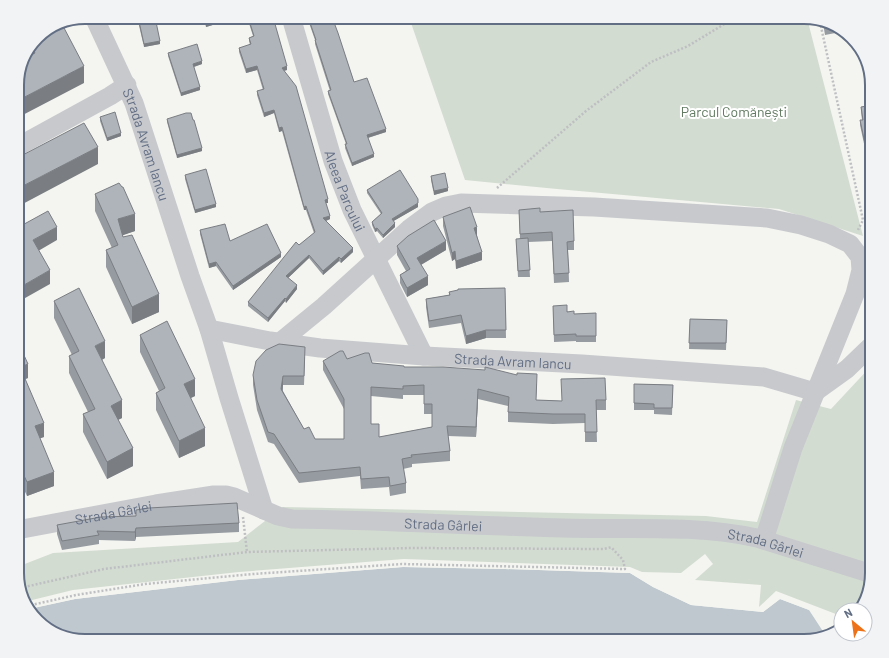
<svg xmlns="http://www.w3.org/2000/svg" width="889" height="658" font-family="Barlow,sans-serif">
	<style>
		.green { fill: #d3dcd1 }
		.water { fill: #bfc8cf }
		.pier { fill: #f4f5f0 }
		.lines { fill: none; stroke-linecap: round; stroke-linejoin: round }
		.path { stroke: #bebfc2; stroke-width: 2.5; stroke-dasharray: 2 2; stroke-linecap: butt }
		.minor { stroke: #c7c9cd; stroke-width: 19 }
		.wall { fill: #969ba1; fill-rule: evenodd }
		.shaded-wall { fill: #7a7e83 }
		.building { fill: #afb4bb; stroke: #7a7e83; fill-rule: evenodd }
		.labels { text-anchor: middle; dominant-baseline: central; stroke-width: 4; stroke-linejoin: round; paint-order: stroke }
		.park-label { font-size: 14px; fill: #617a61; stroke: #fff }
		.street-label { font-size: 14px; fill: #626e84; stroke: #fff }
		.rim { fill: none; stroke: #626e84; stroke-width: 2 }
	</style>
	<rect width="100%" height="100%" fill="#f4f5f0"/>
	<path class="green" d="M409,17l398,1 56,218 -84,-27 -222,-20 -92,-9z
		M872,365v208l-13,37h-18v6l-65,-25 -17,16 2,-22 -66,-5 18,-16 -8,-10 -24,19 -39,-1 -12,-5 -226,-8 -165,13 -166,18 -49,12 -7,-25v-10l36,-14 185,-11 45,-35 423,9 51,6 39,-122 35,9z"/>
	<path class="water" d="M403,567l102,2 125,4 23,14 38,18 72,7 17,-13 29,11 17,26 -22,5h-719l-42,-14 -14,-18 46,-10 163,-19z"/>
	<path class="pier" d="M403,565l102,2 125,4 24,14 38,18 71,7 17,-13 30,11 2,3 -32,-12 -17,13 -72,-7 -38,-18 -23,-14 -125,-4 -102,-2 -165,13 -163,19 -46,10 -1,-1 47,-11 163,-19z"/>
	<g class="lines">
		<path class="path" d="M820,22l43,198 -5,10
			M497,188l89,-77 65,-49 37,-16 48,-29
			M243,517l4,35
			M20,588l84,-19 143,-17 164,-4 193,1 8,-2
			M27,606l49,-11 69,-11 108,-10 149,-10 223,5 -2,-9 -12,-13"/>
		<g class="minor">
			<path id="s1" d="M94,17l40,86 56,173 19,53 20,69 35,112"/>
			<path id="s2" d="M291,17l42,144 19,49 72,146"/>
			<path d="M17,147l93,-51 17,-11"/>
			<path id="s3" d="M209,329l61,12 50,7 104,8 158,8 182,13 51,15 32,-23 25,-24"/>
			<path d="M280,342l44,-36 85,-77 23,-17 14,-6 15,-3 133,4 173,11 34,7 28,9 21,10 10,13 1,13 -6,24 -62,154 -29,92"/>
			<path id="s4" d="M17,530l139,-26 58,-9h12l8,2 44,19 14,3c91,1 181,7 272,9 64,2 130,-4 193,10l115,36"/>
		</g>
	</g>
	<path class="wall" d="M137,17h18l5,27 -16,3z
		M203,17h36l-33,10z
		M247,17h26l14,53 -3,1 44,132h-2l4,16 -4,2 27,31 -12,11 -2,-2 -16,14 -14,-17 -21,20 9,11 -11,14 -1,-2 -17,21 -20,-16v-4l51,-57 15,-12 -8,-23h-2l-22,-79 -3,1 -5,-19 -10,4 -7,-22v-4l6,-1 -6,-20 -11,3 -7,-21v-4l11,-3 -1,-4v-3l4,-2z
		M307,17h25l22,65 32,50 -18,6 6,19 -22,9 -7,-18 1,-4 -18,-50v-3h2l-15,-47v-4z
		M823,23l23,8 -21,4z
		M40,34l44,49 -56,-27 -2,-3z
		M168,53l34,11 -8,3 6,23 -19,6 -13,-40z
		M872,105v76l-12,-56v-5h2l-1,-9v-4z
		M100,117l21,19 -14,5 -7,-20z
		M167,119l35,32 -25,7 -10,-36z
		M185,175l31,32 -21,6 -10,-34z
		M431,176l17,15 -14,4 -3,-15z
		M872,185v17l-1,1 -3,-13v-4z
		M367,190l51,17 -25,14 2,6 -12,11 -6,-7 -2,1 -3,-7v-3l9,-8 -14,-21z
		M95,194l40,37 -13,4 37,77 -27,12 -26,-57v-17l6,-2 -17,-37z
		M519,210l21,2 34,29v9h-6l1,32 -15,1 -2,-42 -24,1 2,35h-12l-2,-38h4z
		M443,217l34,18 5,25 -26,9 -1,-10 -3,2 -9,-35z
		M872,222v18h-2l-3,-17z
		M200,230l30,11 51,16 -48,33 -17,-24 -7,2 -9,-34z
		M397,246l49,4 -25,15 7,20 -21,12 -7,-14v-8l6,-4 -9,-16z
		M505,288l1,50h-20l-20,6 -5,-21 -32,5 -3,-21v-8l23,-4v-3z
		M54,301l51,57 -3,2 20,58 -4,2 15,46 -26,13 -24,-47v-18l5,-2 -19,-39v-17l3,-1 -18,-37z
		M553,306l21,8 22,-1v29h-20v-1l-22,1z
		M690,319l37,1 -1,30 -37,-1z
		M140,335l55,61 -4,2 14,48 -26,12 -23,-48v-17l3,-2 -19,-39z
		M17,340l11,38 -3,1 19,58 -4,1 14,48 -27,10 -10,-21z
		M305,357l-1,28h-21v6l21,38 11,10h29v-30l-21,-39v-9l24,-2 25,4 165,21 -1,16 26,1 44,-1v10h-10l1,32h-12v-19l-32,1 -45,-2v-16l-30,-7 -2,38 -28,-1 2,15v10l-38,3v3l-9,2 3,14v10l-16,3 -1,-9 -28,2 -1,-13 -61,7 -25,-39 -6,-2 -11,-32 -4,-25v-10zM403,395h21v19h8v13l-53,10 -8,-13v-28l32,3z
		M634,384l39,1 -1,30 -18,-1v-4h-20z
		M136,510l103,13v9l-103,5 -1,4 -36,-1v4l-37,6 -5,-16v-9l79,-9z"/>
	<path class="shaded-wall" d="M228,17h11l-33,10v-3z
		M160,41v3l-16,3v-3z
		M202,61v3l-9,3v-3z
		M84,66v17l-67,35v-17z
		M257,66v4l-11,3v-4z
		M287,66v4l-5,1v-3z
		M200,87v3l-19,6v-3z
		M274,110v3l-10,4v-4z
		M282,127v4l-3,1v-4z
		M386,129v3l-19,6v-3z
		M121,133v3l-14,5v-3z
		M98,147v17l-81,43v-18z
		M202,148v3l-25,7v-3z
		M374,154v3l-22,9v-3z
		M448,188v3l-14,4v-4z
		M328,199v4h-3v-3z
		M418,203v4l-26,15v-3z
		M216,204v3l-21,6v-3z
		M306,206v4h-2v-3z
		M135,214v17l-17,6v-18z
		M330,216v3l-7,3v-4z
		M395,223v4l-12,11v-3z
		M57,227v13l-24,14v-14z
		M477,227v8l-3,1v-8z
		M377,228v3l-2,1v-3z
		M446,241v9l-29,17v-9z
		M353,248v4l-12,11v-4z
		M455,251v8l-3,2v-8z
		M482,252v8l-26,9v-8z
		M281,253v4l-48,33v-4z
		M309,255v3l-23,22v-4z
		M339,257v4l-16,14v-4z
		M216,262v4l-7,2v-4z
		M50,270v14l-32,18v7h-1v-20z
		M428,276v9l-21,12v-9z
		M297,285v4l-11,14v-4z
		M159,294v18l-27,12v-17z
		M285,298v3l-17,21v-4z
		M486,330v8l-20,6v-8z
		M105,341v17l-10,5v-17z
		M28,364v14l-8,3v-14z
		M283,376v9l-2,14v-10z
		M195,379v17l-11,5v-17z
		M478,389v10l-2,38v-10z
		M122,400v18l-11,5v-17z
		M44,423v14l-9,3v-14z
		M205,428v18l-26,12v-17z
		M133,448v18l-26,13v-17z
		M54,472v14l-27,10v-14z
		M136,528v9l-1,4v-9z"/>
	<path class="building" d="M138,17h17l5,24 -16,3z
		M204,17h24l-22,7z
		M248,17h25l14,49 -5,2 14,18 32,113 -3,1 5,16 -7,2 30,30 -12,11 -2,-2 -16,14 -14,-16 -23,21 11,9 -11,14 -1,-1 -17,20 -20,-16 48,-60 3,3 16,-13 -9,-26 -2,1 -22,-80 -3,1 -5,-18 -10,3 -7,-22 7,-2 -7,-23 -11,3 -7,-21 12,-4 -2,-6 5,-2z
		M308,17h24l6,16 16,49 13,-4 19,51 -19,6 7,19 -22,9 -7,-19h2l-19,-53 3,-1 -16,-50h1z
		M63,26l21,40 -67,35v-21l6,-21 12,-6 -4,-7 9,-12z
		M197,44l5,17 -9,3 7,23 -19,6 -13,-40z
		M872,105v71l-12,-56h3l-2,-13z
		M115,112l6,21 -14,5 -7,-21z
		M186,113h5l2,7h1l8,28 -25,7 -10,-36z
		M84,123l14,24 -81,42v-31z
		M206,169l10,35 -21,6 -10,-35z
		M400,170l18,29v4l-26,16 3,4 -12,12 -6,-7 -2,1 -3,-7 10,-9 -15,-23z
		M445,173l3,15 -14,3 -3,-15z
		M119,183l3,4h1l12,27 -17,5 5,18 9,-2 27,59 -27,13 -26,-57 12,-5 -23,-51z
		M872,185v13h-1l-3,-12z
		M470,207l7,20 -3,1 8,24 -26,9 -1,-10 -3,2 -9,-36z
		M540,208v4l33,-2 1,31 -7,1 2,31 -15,1 -2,-42 -32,2 -1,-24z
		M48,211l9,16 -24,13 17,30 -33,19v-61z
		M434,220l12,21 -29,17 11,18 -21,12 -7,-13 10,-6 -13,-23 11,-10z
		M872,222v15h-2l-3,-14z
		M225,224l5,17 37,-17 14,29 -48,33 -17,-24 -7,2 -9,-34z
		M528,238l2,32 -12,1 -2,-32z
		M79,288l26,53 -10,5 27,54 -11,6 22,42 -26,14 -24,-48 12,-5 -26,-53 10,-5 -25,-50z
		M505,288l1,42h-20l-20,6 -5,-21 -32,6 -3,-22 24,-4 -1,-3 9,-2v-1z
		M567,305v7l7,-1v3l22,-1v23h-20v-2l-22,1 -1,-29z
		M690,319l37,1 -1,23h-37z
		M167,321l28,58 -11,5 21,44 -26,13 -23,-48 9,-5 -25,-53z
		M17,340l11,24 -8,3 24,56 -9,3 19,46 -27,10 -10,-21z
		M279,344l26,3 -1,29h-21l-2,13 23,40 5,-2 6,12h29v-40l-21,-38 17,-10h3l4,8 18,-6h4l3,10 32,3v1h39l42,3v-3l32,8v-2l20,1 -1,26 26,1 -1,-22 44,-1 1,22h-10l1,32h-12v-18h-32l-45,-2 1,-15 -31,-8 -2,38 -29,-1 3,25 -39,4 1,2 -10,2 4,24 -16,3 -1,-9 -28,2 -1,-12 -61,6 -25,-39 -6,-2 -11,-32 -4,-25 3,-14 10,-11zM424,385v19h8v23l-53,10v-13h-8v-37l32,2v-3z
		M634,384l39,1 -1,23h-18v-4l-20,-1z
		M237,503l2,20 -103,5 -1,4 -38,-1 2,4 -37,6 -5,-16 44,-8 35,-1v-6l13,-2z"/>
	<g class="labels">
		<g class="park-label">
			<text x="734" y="111">Parcul Comănești</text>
		</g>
		<g class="street-label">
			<text stroke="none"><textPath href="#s1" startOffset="138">Strada Avram Iancu</textPath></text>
			<text stroke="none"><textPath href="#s2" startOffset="182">Aleea Parcului</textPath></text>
			<text stroke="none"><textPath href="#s3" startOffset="306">Strada Avram Iancu</textPath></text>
			<text stroke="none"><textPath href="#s4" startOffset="98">Strada Gârlei</textPath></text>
			<text stroke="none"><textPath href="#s4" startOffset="434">Strada Gârlei</textPath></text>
			<text stroke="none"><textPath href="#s4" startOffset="758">Strada Gârlei</textPath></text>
		</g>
	</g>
	<path d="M0 0H889V658H0ZM85 24H804A61 61 0 0 1 865 85V573A61 61 0 0 1 804 634H85A61 61 0 0 1 24 573V85A61 61 0 0 1 85 24Z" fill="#f2f3f5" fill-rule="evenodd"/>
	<path class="rim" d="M85 24H804A61 61 0 0 1 865 85V573A61 61 0 0 1 804 634H85A61 61 0 0 1 24 573V85A61 61 0 0 1 85 24Z"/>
	<g transform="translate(853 622) rotate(331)"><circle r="19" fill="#ffffff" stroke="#c0c5ce"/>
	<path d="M0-3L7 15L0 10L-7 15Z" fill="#ee7217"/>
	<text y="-6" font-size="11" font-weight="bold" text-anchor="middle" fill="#626e84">N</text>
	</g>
</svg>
